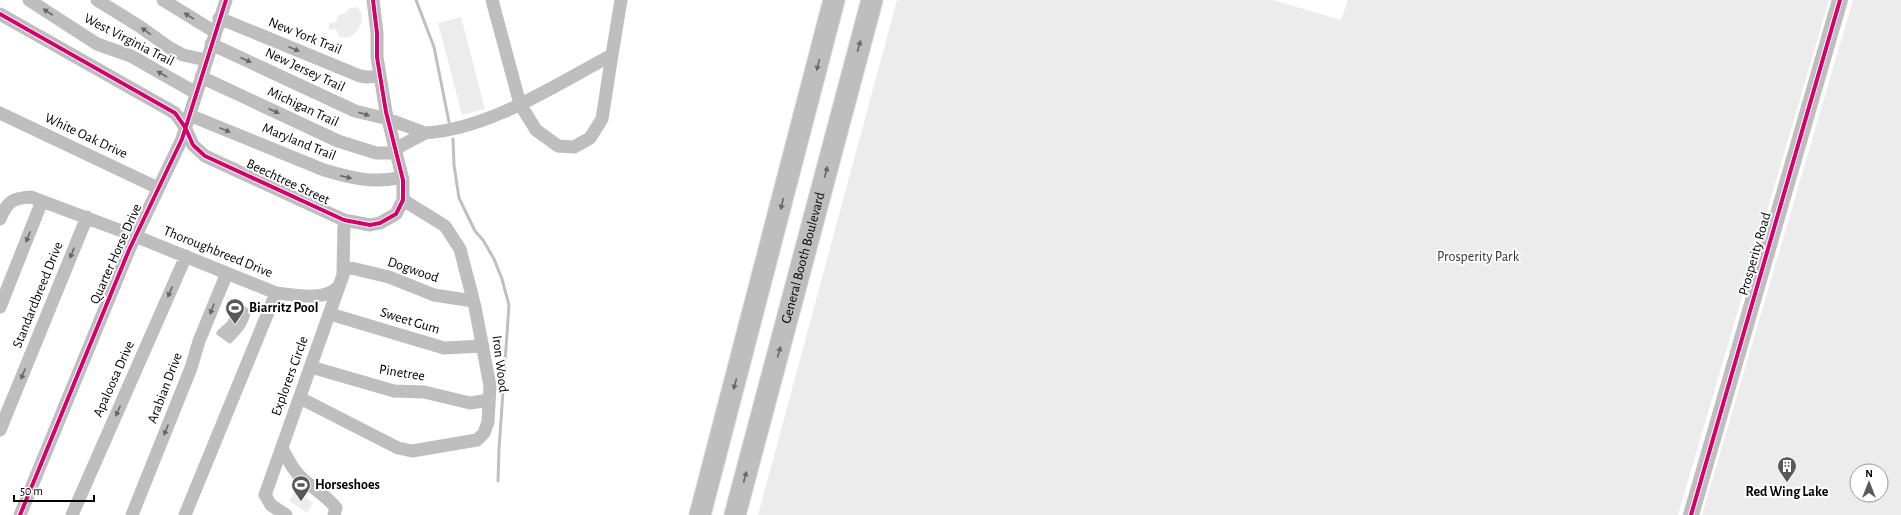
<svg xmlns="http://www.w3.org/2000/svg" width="1901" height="515" font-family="'Alegreya Sans',sans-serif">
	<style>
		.green { fill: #ececec; fill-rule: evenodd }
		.water { fill: #bfbfbf }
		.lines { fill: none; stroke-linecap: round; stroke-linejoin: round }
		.stream { stroke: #bfbfbf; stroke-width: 3 }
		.trunk-casing { stroke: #dbdbdb; stroke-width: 23 }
		.minor { stroke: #bebebe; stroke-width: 13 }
		.tertiary { stroke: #bebebe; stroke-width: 16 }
		.trunk { stroke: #bebebe; stroke-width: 21 }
		.cycleway-casing { stroke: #fff; stroke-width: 6 }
		.cycleway { stroke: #d6006c; stroke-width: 4 }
		.oneway { fill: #686868 }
		.labels { text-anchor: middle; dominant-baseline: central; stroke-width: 4; stroke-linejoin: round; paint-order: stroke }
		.street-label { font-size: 14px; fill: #000; stroke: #fff }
		.park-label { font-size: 14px; fill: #333; stroke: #fff }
		.poi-label { font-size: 14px; font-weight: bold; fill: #000; stroke: #fff; text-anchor: start }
	</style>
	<rect width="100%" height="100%" fill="#fff"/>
	<path class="green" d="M897,0h376l68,20 7,-20h481l-151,515h-920z
		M1853,0h48v515h-199zM1857,471h24v24h-24z
		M356,7c15,9 -1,37 -17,29l-4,-8 -3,2 -3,-1v-5l3,-2 3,1 4,-8 8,-3 1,-3z
		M461,17l24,92 -23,6 -24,-92z
		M295,491l18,12 -6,10 -18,-12z"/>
	<path class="water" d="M239,303l12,7c-2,15 -10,24 -21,34l-14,-10 1,-3 10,-9 6,-11 -4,-1 1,-3z"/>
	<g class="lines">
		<path class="stream" d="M416,0l18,47 15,75
			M453,139l1,26 5,33 16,33 8,9 11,19 8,20 7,26 -10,144 -1,32"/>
		<g class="trunk-casing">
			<g id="trunk">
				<path d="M700,515l134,-515"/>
				<path id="s1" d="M735,515l137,-515"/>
			</g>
		</g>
		<path class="minor" d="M29,0l68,44 34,12 65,37
			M97,0l42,26 31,22 13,7 23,5
			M163,0l52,32
			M492,0l28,104 16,26 22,16 16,1 16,-9 12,-19 10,-64
			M0,14l175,99 10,14 8,18 12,11 139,64 26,5 10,-2 16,-9 7,-14v-20l-17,-68 -9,-55v-24l-4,-33
			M219,18l141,58 7,1 13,-1
			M211,44l144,67 33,8 37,14 -30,16
			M201,77l137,64 38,12h20
			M0,113l158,75
			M189,115l135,55c27,8 50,14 78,7
			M425,133c65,-4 130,-48 187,-78l9,-55
			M0,219c7,-17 12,-21 31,-22l104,39 141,57 -91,222
			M343,266l46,11 45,18 39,6
			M276,293c20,2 49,9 63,-7
			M0,307l42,-106
			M330,314l114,34 39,-2
			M311,367l83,24 30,1 46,11 13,-2 6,-3
			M300,398l98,50 14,3 65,-11 7,-7 4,-11 2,-36 -15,-79 -15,-58 -15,-23 -42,-26
			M0,430l87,-213
			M282,448c6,11 11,23 21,31 11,10 24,17 33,29l-2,7
			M20,515l109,-265 53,-111 44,-139
			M72,515l114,-259
			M132,515l59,-147 8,-27 28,-68
			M286,515l-15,-10 -6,-10 78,-220 1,-55"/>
		<path class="tertiary" d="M1691,515l149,-515"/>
		<use href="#trunk" class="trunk"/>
		<g class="cycleway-casing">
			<path id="cycleway" d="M0,14l175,99 10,14 8,18 12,11 139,64 26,5 10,-2 16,-9 7,-14v-20l-17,-68 -9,-55v-24l-4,-33
				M20,515l109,-265 53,-111 44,-139
				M1691,515l149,-515"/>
		</g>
		<use href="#cycleway" class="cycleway"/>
	</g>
	<defs><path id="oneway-solid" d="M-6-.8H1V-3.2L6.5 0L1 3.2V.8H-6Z"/></defs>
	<g class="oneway">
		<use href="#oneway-solid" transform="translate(48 12) rotate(-147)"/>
		<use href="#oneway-solid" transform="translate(189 16) rotate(-148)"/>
		<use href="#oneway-solid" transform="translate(146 31) rotate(-144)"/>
		<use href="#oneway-solid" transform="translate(859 46) rotate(-75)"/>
		<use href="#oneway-solid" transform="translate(294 49) rotate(22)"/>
		<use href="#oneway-solid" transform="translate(246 60) rotate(25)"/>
		<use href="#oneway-solid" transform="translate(818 65) rotate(104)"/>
		<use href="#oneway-solid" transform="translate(162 74) rotate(-150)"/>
		<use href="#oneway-solid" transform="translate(274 111) rotate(25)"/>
		<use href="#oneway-solid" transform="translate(364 114) rotate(17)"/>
		<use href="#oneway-solid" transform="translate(225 130) rotate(22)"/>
		<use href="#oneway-solid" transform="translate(826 172) rotate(-75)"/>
		<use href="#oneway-solid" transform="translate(346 177) rotate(13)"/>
		<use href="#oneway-solid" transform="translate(782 204) rotate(104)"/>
		<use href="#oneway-solid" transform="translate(28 237) rotate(112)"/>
		<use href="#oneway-solid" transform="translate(72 253) rotate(112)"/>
		<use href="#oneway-solid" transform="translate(170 292) rotate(114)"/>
		<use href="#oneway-solid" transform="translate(212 309) rotate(112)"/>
		<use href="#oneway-solid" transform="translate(779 352) rotate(-75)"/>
		<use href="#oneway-solid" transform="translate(23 374) rotate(112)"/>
		<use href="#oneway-solid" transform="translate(735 384) rotate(105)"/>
		<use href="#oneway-solid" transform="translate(118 411) rotate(114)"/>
		<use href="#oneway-solid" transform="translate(166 430) rotate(112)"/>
		<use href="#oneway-solid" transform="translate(745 477) rotate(-75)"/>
	</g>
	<defs>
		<g id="stadium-pin" transform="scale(1)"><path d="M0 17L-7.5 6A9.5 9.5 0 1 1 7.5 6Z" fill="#595959" stroke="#fff"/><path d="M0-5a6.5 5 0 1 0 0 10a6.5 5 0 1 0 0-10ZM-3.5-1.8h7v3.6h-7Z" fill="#fff"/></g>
		<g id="building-pin" transform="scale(1)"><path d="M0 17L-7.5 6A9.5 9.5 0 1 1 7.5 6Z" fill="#595959" stroke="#fff"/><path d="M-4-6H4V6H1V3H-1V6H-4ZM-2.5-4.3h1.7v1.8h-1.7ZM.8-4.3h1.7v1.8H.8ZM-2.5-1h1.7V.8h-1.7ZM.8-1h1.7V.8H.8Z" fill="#fff"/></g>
	</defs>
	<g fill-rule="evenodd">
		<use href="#stadium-pin" x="235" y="308"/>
		<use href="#building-pin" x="1787" y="466"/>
		<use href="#stadium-pin" x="301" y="485"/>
	</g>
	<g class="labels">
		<g class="street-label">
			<text transform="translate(305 36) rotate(22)">New York Trail</text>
			<text transform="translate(129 40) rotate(27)">West Virginia Trail</text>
			<text transform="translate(305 70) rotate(25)">New Jersey Trail</text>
			<text transform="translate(303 107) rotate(25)">Michigan Trail</text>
			<text transform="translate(86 136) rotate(25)">White Oak Drive</text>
			<text transform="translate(299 142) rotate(22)">Maryland Trail</text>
			<text transform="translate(288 182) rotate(25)">Beechtree Street</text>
			<text transform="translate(218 252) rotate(22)">Thoroughbreed Drive</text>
			<text transform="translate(116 254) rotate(-66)">Quarter Horse Drive</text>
			<text transform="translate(1755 254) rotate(-74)">Prosperity Road</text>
			<text stroke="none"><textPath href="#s1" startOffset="266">General Booth Boulevard</textPath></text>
			<text transform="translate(413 270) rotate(19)">Dogwood</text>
			<text transform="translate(38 295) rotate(-68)">Standardbreed Drive</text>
			<text transform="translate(410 321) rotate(17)">Sweet Gum</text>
			<text transform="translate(500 364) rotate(83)">Iron Wood</text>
			<text transform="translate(402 373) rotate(9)">Pinetree</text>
			<text transform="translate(290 376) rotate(-70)">Explorers Circle</text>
			<text transform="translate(114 379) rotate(-66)">Apaloosa Drive</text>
			<text transform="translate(165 388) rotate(-69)">Arabian Drive</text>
		</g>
		<g class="park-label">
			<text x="1478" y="257">Prosperity Park</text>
		</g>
		<g class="poi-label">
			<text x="249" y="308">Biarritz Pool</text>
			<text x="315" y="485">Horseshoes</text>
			<text x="1787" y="492" text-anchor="middle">Red Wing Lake</text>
		</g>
	</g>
	<g transform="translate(1869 483)"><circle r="19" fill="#ffffff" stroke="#999999"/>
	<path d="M0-3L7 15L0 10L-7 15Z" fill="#595959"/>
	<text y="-6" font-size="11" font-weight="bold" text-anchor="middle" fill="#000000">N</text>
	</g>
	<path d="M14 495v6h80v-6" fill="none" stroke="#000000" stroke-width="2"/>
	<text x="20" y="495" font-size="12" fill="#000000" stroke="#ffffff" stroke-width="3" paint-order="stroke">50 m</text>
</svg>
